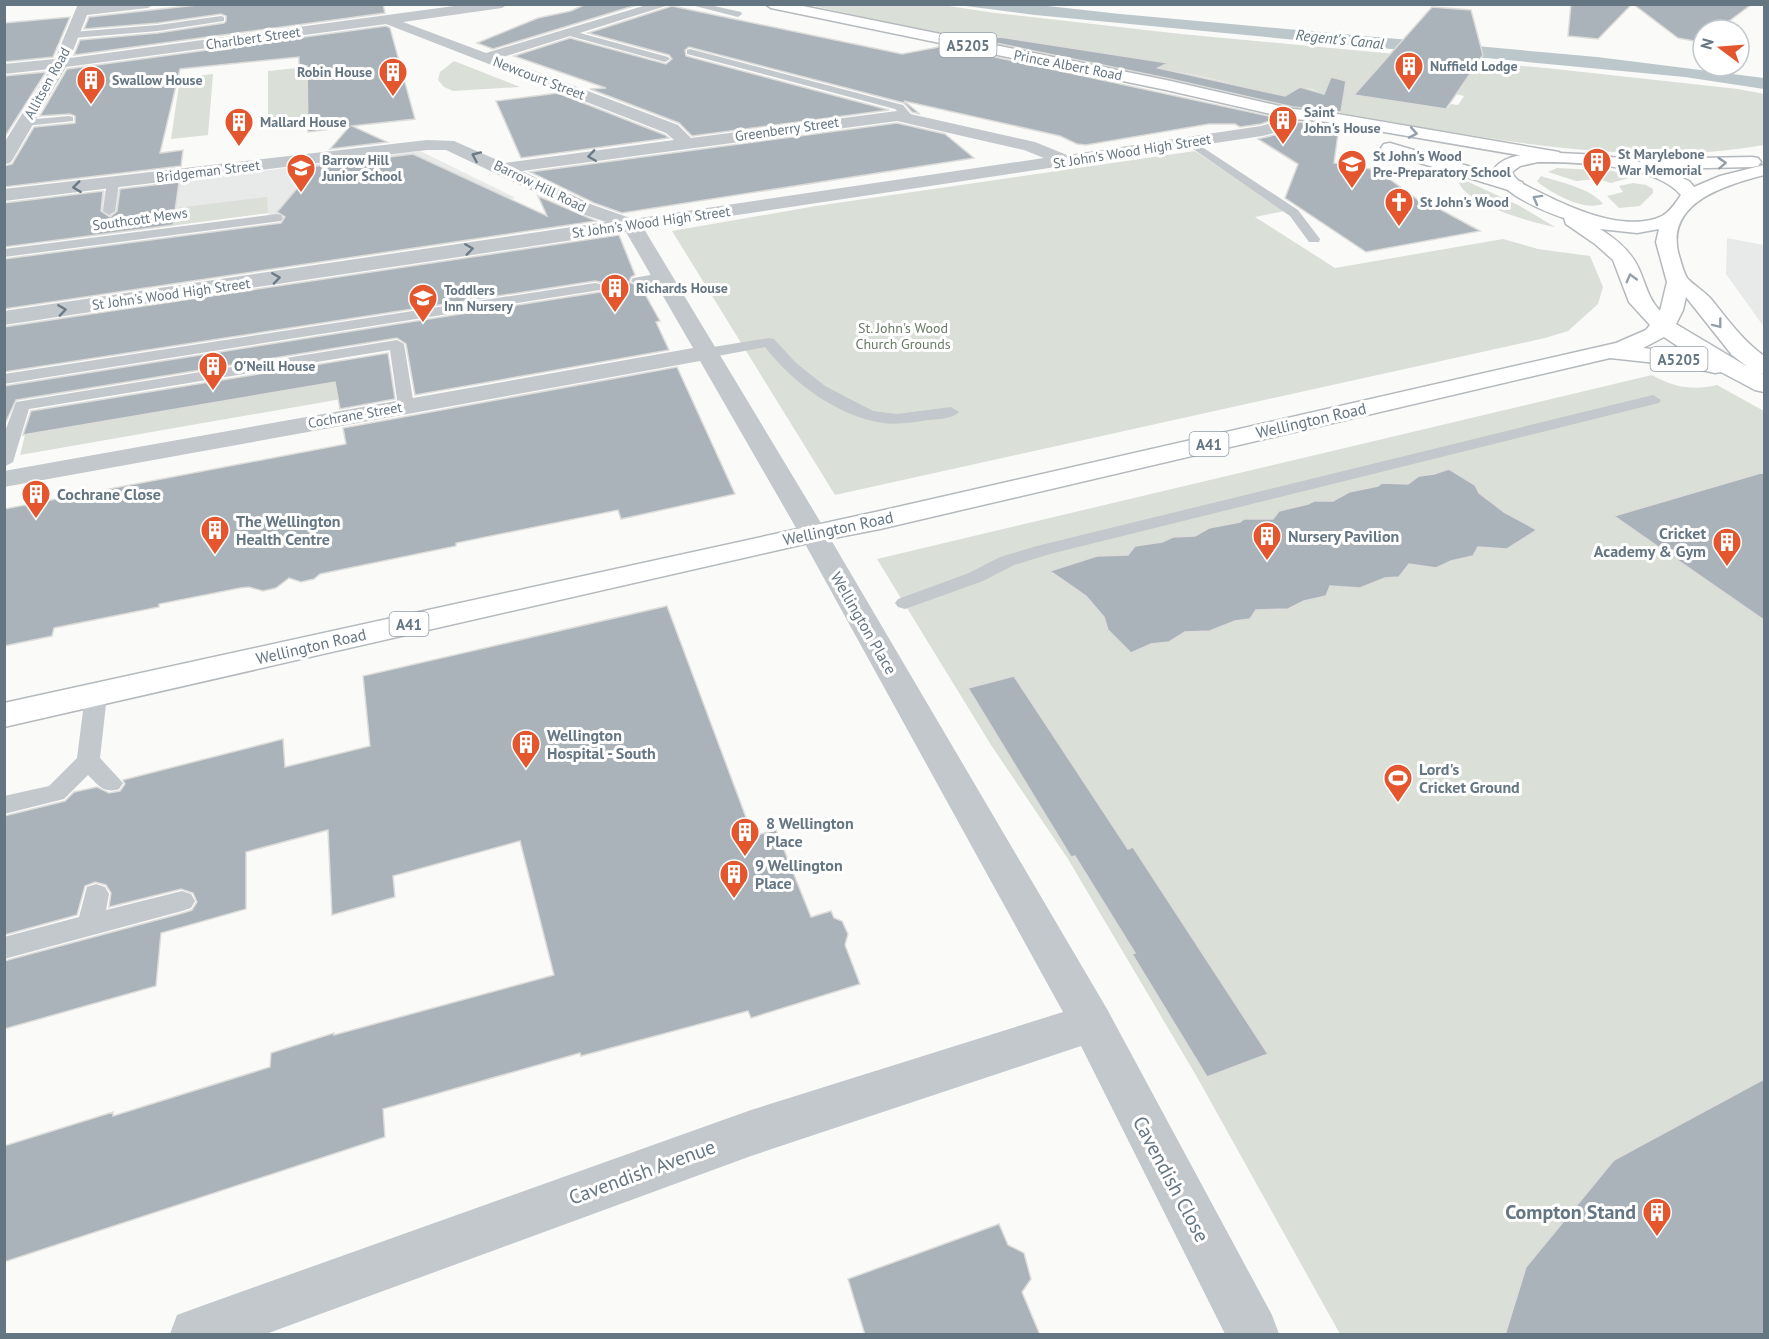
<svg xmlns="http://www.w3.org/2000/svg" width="1769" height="1339" font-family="'PT Sans',sans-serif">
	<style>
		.built { fill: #e8e9e9 }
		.green { fill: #dadfd7; fill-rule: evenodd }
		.water { fill: #bbc7cb }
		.building { fill: #aab3b9; stroke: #dcdcda; stroke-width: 1.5 }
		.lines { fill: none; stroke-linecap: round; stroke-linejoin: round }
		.primary-casing { stroke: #b5babe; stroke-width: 3 }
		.trunk-casing { stroke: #b4b9bd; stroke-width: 3 }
		.service { fill: #c3c8cc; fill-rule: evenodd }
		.minor { fill: #c3c8cc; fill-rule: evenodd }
		.primary { fill: #fff; fill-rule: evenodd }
		.trunk { fill: #fff; fill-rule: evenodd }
		.oneway { stroke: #939fa8 }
		.oneway2 { stroke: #6a7a87 }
		.labels { text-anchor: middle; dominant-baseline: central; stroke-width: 6; stroke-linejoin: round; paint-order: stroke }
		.far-street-label { font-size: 14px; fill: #657683; stroke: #fff }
		.far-poi-label { font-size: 14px; font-weight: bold; fill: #657683; stroke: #fff; text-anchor: start }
		.far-park-label { font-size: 14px; fill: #687a64; stroke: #fff }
		.far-water-label { font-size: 15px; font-style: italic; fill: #60757c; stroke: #fff }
		.shield { fill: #fff; stroke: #939fa8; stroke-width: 1.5 }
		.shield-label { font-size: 15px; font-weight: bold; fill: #657683 }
		.street-label { font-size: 16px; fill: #657683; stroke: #fff }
		.poi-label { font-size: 16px; font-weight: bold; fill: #657683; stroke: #fff; text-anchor: start }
		.near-street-label { font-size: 20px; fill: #657683; stroke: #fff }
		.near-poi-label { font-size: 20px; font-weight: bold; fill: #657683; stroke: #fff; text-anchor: end }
	</style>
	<rect width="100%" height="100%" fill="#fafaf8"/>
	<path class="built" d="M420,151l96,47 -228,30 -1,-15 -19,3v-3l-181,24 9,-45z
		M1727,238l37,7v82l-38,-53z"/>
	<path class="green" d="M809,5h133l53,8 186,21 365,34 192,21 26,5v51c-134,24 -290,-9 -423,-32l1,-9 -2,-3 -28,-12 -12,-2 -23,13c-61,-29 -154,-35 -222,-46 -83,-13 -165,-31 -246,-49zM1366,81l90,13 8,2 -6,9 -7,-1 -4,5 -89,-13 1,-7z
		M454,61l66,26 -67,4 -9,-4 -6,-7 2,-8z
		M308,67l5,54 -45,5v-55z
		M213,74l-5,61 -37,4 9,-61z
		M1195,151l90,60 -30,6 80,51 168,-29 35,10 52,7 13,31 -5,17 -30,27 -23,7 -710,157 -163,-264 144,-25z
		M1557,168l56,3 16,7 -18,5 -14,-4 -21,2 -28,-9z
		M1541,176c18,6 50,12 62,28 -20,7 -47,-9 -63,-20l-3,-3z
		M1462,179l56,26 37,22c-22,-4 -87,-22 -96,-44z
		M1633,183l13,2 7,4v4l-13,13 -21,2 -12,-12 16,-4 -4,-6z
		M267,197l1,16 -129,17 4,-18z
		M390,372l3,18 -373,65 5,-20z
		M1652,375c21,12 41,16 65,10l47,26v923h-424l-143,-257 -129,-218 -77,-114 -114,-186z"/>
	<path class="water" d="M958,5h81l81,9 477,43 167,21v11l-79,-12 -650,-62z"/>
	<path class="building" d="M206,4h177l2,9 -311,42 6,-15 78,-7 66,-10 2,-2v-5l-5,-2 -63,9 -74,6 5,-12z
		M586,4h54l-147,45 -16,-6 61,-25 33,-7z
		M1571,4h61l-34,35 -30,-3z
		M1633,4h119l-35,26h-14v10l-9,1 -16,-3z
		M672,6l230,48 42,-8 334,72 -17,6 -21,3 -5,-3h-26l-123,21 -9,-1 -17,-8 -156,-35 16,13 -8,-2 -8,-9 -215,-56 -4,3 1,6 203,54 -197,26 -13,-13 -89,-34 16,-1 -92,-32 56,-18 96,26 6,-5 -3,-4 -81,-22z
		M1432,7l39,3 12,45 -37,54 -92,-14z
		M70,17l-17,40 -49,5v-39z
		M386,26l4,2 25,91 -63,7 35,16 -57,7 19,-22 -41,5 -1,-66h-8v-9l-119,12 -20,84 23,-3 -2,16 -177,21v-21l8,-2 22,-37 41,-4v-7l-5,-2 -30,2 27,-47z
		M1000,37l168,26 -10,5 127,28 15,-9 24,7 7,-17 15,4 -5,31 -48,-5 -127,-29 -185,-38z
		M46,72l-42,66v-62z
		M558,93l107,42 4,3 -148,20 -25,-57z
		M1298,122l41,5 -5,36 43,7 44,32 4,-1 55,30 -114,21 -81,-54 13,-34 -40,-25 33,-8z
		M897,123l48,11 29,24 -352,55 -28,-10 -64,-31z
		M413,154l134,62 -9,-20 58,25 -592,88v-50l277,-36 4,-6 -8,-5 39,-46z
		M179,182l-6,43 -169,22v-44l99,-12 -2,20 9,6 7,-6 3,-22z
		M619,235l16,40 -4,2 -2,5 12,5 19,34 -4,1 13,28 -254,45 -9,-51 -9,-6 -381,62 -12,26v-40l596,-94 4,-6 -4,-4 -5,-1 -591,91v-45z
		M388,353l7,46 -55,10 -5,-27 -312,53 8,-24z
		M677,367l58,127 -114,25 -3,-9 -162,33v3l-136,28 -6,5 -13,3 -12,-4 -13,10 -13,3 -14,-4 -9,1 -81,16v3l-105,21 -2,8 -48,10v-137l342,-65 -3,-16z
		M1449,469l26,16 4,8 25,19 33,18 -30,19 -29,-2 -5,9 -22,5 -15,7 -27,-4 -10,13 -14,1 -25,10 -30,-2 -4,10 -22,5 -16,8 -32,1 -6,9 -15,2 -25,10 -25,1 -16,10 -18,2 -20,9 -23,-23 -4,-13 -18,-21 -36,-25 47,-15 31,-1 7,-9 27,-4 11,-5 22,-1 14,-8 31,-6 4,-3h29l6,-8 29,-7 6,-3h19l16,-9 29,-6 4,-3 26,1 11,-8 15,-2z
		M1764,472v148l-150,-104z
		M667,606l86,230 23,-6 35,87 20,-6 3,7 8,3 6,13 -3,11 15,39 -109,34 -3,-7 -167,45 -1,-3 -197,56 2,28 -381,125v-116l109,-34v4l157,-49 1,-14 63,-20v2l220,-60 -34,-134 -127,35 2,21 -63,18 -4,-85 -82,22v57l-85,24 -5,53 -152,43v-68l179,-48 9,-3 5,-8 -4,-9 -12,-4 -72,18 2,-14 -5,-8 -11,-3 -10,4 -8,29 -73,20v-119l61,-15 9,-9 23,-5 12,6 11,-2 5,-7 -2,-4 160,-41 2,28 85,-21 -7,-70z
		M1014,676l114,173 5,-2 135,207 -61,23 -75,-123 3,-1 -60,-97 -4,1 -103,-169z
		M1764,1079v256h-259l21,-68 88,-107z
		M999,1224l9,21 16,8 7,26 -9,13 18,43h-175l-17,-56z"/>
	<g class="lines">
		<g class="primary-casing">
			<path id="primary" d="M765,4h28l373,76 127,29 27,2 233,40 6,1 3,4 -3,4 -6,1 -233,-40 -27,-2 -127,-29 -395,-82z
				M1390,143l132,39 2,4 -2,4 -7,2 -131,-40 -3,-4 3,-4z"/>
		</g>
		<g class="trunk-casing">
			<path id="trunk" d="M1538,152l62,3 39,7 8,-3 105,-2 6,1 3,4 -3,4 -6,1 -90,2 27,12 5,6 26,-11 44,-11v10c-37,10 -97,26 -86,77 2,7 5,19 9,26 4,5 18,14 24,21 17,21 32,42 53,57v18l-3,-1 3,2v17l-9,-2 -34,-18 -6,1 -31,-7 -74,-8 -730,171 -67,13 -809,185v-24l876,-192 736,-168 30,-13 4,-5 -21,-23 -16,-42 -18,-16 -29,-20 -2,-6c-21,-7 -65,-25 -71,-48 10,-14 28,-15 45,-18zM1538,162c38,0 117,2 143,33 -5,7 -11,17 -19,21 -36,17 -89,-7 -121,-23 -10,-5 -25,-10 -29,-21l8,-6zM1600,229l37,4 22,-4 -3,13 11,40 -7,29c-12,-13 -14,-26 -21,-42 -8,-18 -23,-30 -39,-40zM1686,297l46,58 16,12 -72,-43 7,-14zM1664,337l24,16 -45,-5z"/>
		</g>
		<path class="service" d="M705,4l36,8 1,2 -4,3 -47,-12z
			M221,16l3,1v4l-66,10 -85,7 -5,-3 5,-3 85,-7z
			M569,30l99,27 2,2 -5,3 -99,-27v-4z
			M690,49l213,56 11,13 -5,3 -14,-12 -208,-55v-4z
			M69,116l4,1v4l-48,5 -5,-3 5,-3z
			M1190,139l108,71 22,29 -1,3h-10l-19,-26 -104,-72v-4z
			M113,178l6,4 -4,29 -6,4 -6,-4 4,-29z
			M277,214l4,1 2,3 -2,3 -277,36v-8z
			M662,273l7,4 -2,3 -29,5 -7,-4 2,-3z
			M595,283l5,1 2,3 -2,3 -596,94v-10z
			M769,338l5,1 22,24 29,23 48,25 24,3 54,-7 8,5c-6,7 -21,7 -30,8 -15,2 -31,5 -46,3 -46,-7 -90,-40 -118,-76l-58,11 -8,-5 8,-5z
			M397,340l7,4 10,62 -2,3 -6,2 -8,-5 -8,-56 -361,59 -16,53 -9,5v-33l12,-32z
			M1653,395l8,5 -2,3 -609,151 -36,11 -31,16 -78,28 -7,-2 -3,-4 3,-4 71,-26 31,-16 37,-11z
			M96,688l8,2 3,5 -7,63 23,25 -4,6c-15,5 -21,-4 -31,-14l-24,24 -60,15v-18l45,-10 28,-28 8,-63 3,-5z
			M96,884l9,3 4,7 -3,16 76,-19 9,3 4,7 -4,7 -9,3 -178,48v-22l75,-20 8,-30z"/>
		<path class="minor" d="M78,4h76l-6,4 -61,7 -17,43 399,-54h39l-6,4 -99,14 83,31 164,-49h22l-172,54 178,67 13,13 206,-27 138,31 32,13 194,-29 17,-5 9,-11h12l2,4 -11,15 -28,7 -618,93 183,304 280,476 165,306 7,19h-54l-144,-288 -330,110 -485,178h-96l7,-19 19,-7 555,-198 312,-98 -264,-479 -99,-172 -696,126v-16l689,-123 -67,-116 -622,93v-14l602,-89 -27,-9 -133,-63h-19l-423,51v-12l423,-49 27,1 50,22 170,-23 -8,-7 -280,-109 -320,43 -53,92 -3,4 -6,1v-21l46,-74 -46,5v-10l51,-5zM897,121l127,29 20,8 -411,61 -40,-14 -71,-34z"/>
		<use href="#primary" class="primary"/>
		<use href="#trunk" class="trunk"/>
	</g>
	<defs><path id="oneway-chevron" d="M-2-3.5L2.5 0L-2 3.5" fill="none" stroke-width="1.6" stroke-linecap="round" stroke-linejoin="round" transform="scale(1.5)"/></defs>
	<g class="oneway">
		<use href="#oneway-chevron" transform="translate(1413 133) rotate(10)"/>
		<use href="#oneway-chevron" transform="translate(1722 163) rotate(-3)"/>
		<use href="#oneway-chevron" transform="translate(1537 199) rotate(-151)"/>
		<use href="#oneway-chevron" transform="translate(1631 278) rotate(-105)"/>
		<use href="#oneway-chevron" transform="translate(1718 324) rotate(52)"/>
	</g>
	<g class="oneway2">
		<use href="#oneway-chevron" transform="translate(476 156) rotate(-156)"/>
		<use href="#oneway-chevron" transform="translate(592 156) rotate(172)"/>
		<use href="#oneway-chevron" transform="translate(77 187) rotate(173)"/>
		<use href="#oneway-chevron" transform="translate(469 249) rotate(-8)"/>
		<use href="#oneway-chevron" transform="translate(276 278) rotate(-8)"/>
		<use href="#oneway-chevron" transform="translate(62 310) rotate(-8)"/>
	</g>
	<defs>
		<g id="building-pin" transform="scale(1.5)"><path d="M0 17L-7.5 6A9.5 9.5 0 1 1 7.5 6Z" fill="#e4572e" stroke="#fff"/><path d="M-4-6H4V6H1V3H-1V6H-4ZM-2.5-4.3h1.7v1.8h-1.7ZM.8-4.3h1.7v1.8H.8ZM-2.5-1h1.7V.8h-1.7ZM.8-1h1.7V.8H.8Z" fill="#fff"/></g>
		<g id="school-pin" transform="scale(1.5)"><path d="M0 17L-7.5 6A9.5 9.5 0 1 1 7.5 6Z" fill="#e4572e" stroke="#fff"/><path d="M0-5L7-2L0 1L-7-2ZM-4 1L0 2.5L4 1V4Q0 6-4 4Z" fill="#fff"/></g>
		<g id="church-pin" transform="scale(1.5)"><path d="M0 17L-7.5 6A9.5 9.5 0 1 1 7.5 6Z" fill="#e4572e" stroke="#fff"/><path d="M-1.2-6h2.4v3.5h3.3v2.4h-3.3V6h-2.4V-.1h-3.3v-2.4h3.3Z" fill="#fff"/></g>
		<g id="stadium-pin" transform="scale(1.5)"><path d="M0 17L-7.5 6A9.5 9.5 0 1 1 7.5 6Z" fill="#e4572e" stroke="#fff"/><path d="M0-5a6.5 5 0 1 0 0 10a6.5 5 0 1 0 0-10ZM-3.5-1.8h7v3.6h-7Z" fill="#fff"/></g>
	</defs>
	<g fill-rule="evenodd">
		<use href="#building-pin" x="1409" y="66"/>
		<use href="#building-pin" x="393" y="72"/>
		<use href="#building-pin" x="91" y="80"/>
		<use href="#building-pin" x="1283" y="120"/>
		<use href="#building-pin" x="239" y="122"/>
		<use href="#building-pin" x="1597" y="162"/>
		<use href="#school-pin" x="1352" y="164"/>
		<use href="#school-pin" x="301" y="168"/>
		<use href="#church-pin" x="1399" y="202"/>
		<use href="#building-pin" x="615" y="288"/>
		<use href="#school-pin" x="423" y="298"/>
		<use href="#building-pin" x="213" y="366"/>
		<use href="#building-pin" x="36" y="494"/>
		<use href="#building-pin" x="215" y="530"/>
		<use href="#building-pin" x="1267" y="536"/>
		<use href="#building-pin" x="1727" y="542"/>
		<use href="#building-pin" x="526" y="744"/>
		<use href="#stadium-pin" x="1398" y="778"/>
		<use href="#building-pin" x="745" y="832"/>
		<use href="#building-pin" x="734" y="874"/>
		<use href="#building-pin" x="1657" y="1212"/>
	</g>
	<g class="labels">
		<g class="far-street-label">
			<text transform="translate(253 38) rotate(-8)">Charlbert Street</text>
			<text transform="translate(1068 65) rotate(11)">Prince Albert Road</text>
			<text transform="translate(539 78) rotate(21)">Newcourt Street</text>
			<text transform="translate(47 83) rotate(-61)">Allitsen Road</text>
			<text transform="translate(787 129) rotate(-8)">Greenberry Street</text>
			<text transform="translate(1132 151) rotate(-9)">St John's Wood High Street</text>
			<text transform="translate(208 171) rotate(-7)">Bridgeman Street</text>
			<text transform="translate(540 186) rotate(26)">Barrow Hill Road</text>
			<text transform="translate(140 219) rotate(-8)">Southcott Mews</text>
			<text transform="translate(651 222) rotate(-8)">St John's Wood High Street</text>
			<text transform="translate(171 294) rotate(-8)">St John's Wood High Street</text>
			<text transform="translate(355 415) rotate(-10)">Cochrane Street</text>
		</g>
		<g class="far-poi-label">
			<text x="1430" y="66">Nuffield Lodge</text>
			<text x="372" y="72" text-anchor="end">Robin House</text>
			<text x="112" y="80">Swallow House</text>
			<text x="1304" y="112">Saint<tspan x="1304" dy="16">John's House</tspan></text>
			<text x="260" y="122">Mallard House</text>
			<text x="1618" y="154">St Marylebone<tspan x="1618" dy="16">War Memorial</tspan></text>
			<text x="1373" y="156">St John's Wood<tspan x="1373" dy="16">Pre-Preparatory School</tspan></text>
			<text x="322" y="160">Barrow Hill<tspan x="322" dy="16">Junior School</tspan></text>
			<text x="1420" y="202">St John's Wood</text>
			<text x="636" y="288">Richards House</text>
			<text x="444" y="290">Toddlers<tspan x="444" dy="16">Inn Nursery</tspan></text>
			<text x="234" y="366">O'Neill House</text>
		</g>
		<g class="far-park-label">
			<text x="903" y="328">St. John's Wood<tspan x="903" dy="16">Church Grounds</tspan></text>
		</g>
		<g class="far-water-label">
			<text transform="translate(1340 39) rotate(6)">Regent's Canal</text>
		</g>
		<g class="shield">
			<rect x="939.5" y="33" width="57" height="24" rx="4.5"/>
			<rect x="1650.5" y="347" width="57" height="24" rx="4.5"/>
			<rect x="1189.5" y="432" width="39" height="24" rx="4.5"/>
			<rect x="389.5" y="612" width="39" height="24" rx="4.5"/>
		</g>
		<g class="shield-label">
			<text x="968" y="45">A5205</text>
			<text x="1679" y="359">A5205</text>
			<text x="1209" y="444">A41</text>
			<text x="409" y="624">A41</text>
		</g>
		<g class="street-label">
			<text transform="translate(1311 420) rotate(-13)">Wellington Road</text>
			<text transform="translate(838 528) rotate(-12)">Wellington Road</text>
			<text transform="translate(864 623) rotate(60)">Wellington Place</text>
			<text transform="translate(311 646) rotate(-13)">Wellington Road</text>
		</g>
		<g class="poi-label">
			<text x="57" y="494">Cochrane Close</text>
			<text x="236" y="521">The Wellington<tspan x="236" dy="18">Health Centre</tspan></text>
			<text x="1706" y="533" text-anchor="end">Cricket<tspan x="1706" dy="18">Academy &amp; Gym</tspan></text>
			<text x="1288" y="536">Nursery Pavilion</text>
			<text x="547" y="735">Wellington<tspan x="547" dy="18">Hospital - South</tspan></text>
			<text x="1419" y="769">Lord's<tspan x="1419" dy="18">Cricket Ground</tspan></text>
			<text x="766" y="823">8 Wellington<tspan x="766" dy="18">Place</tspan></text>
			<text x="755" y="865">9 Wellington<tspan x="755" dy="18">Place</tspan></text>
		</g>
		<g class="near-street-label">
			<text transform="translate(642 1172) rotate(-20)">Cavendish Avenue</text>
			<text transform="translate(1171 1179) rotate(62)">Cavendish Close</text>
		</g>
		<g class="near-poi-label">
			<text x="1636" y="1212">Compton Stand</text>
		</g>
	</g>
	<rect width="1769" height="1339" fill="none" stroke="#657683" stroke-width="12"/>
	<g transform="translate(1721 48) rotate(286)"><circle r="28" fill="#ffffff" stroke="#c1c8cd" stroke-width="1.5"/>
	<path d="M0-4.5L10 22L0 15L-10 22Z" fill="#e4572e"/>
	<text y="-9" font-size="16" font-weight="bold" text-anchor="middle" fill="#657683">N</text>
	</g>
</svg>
